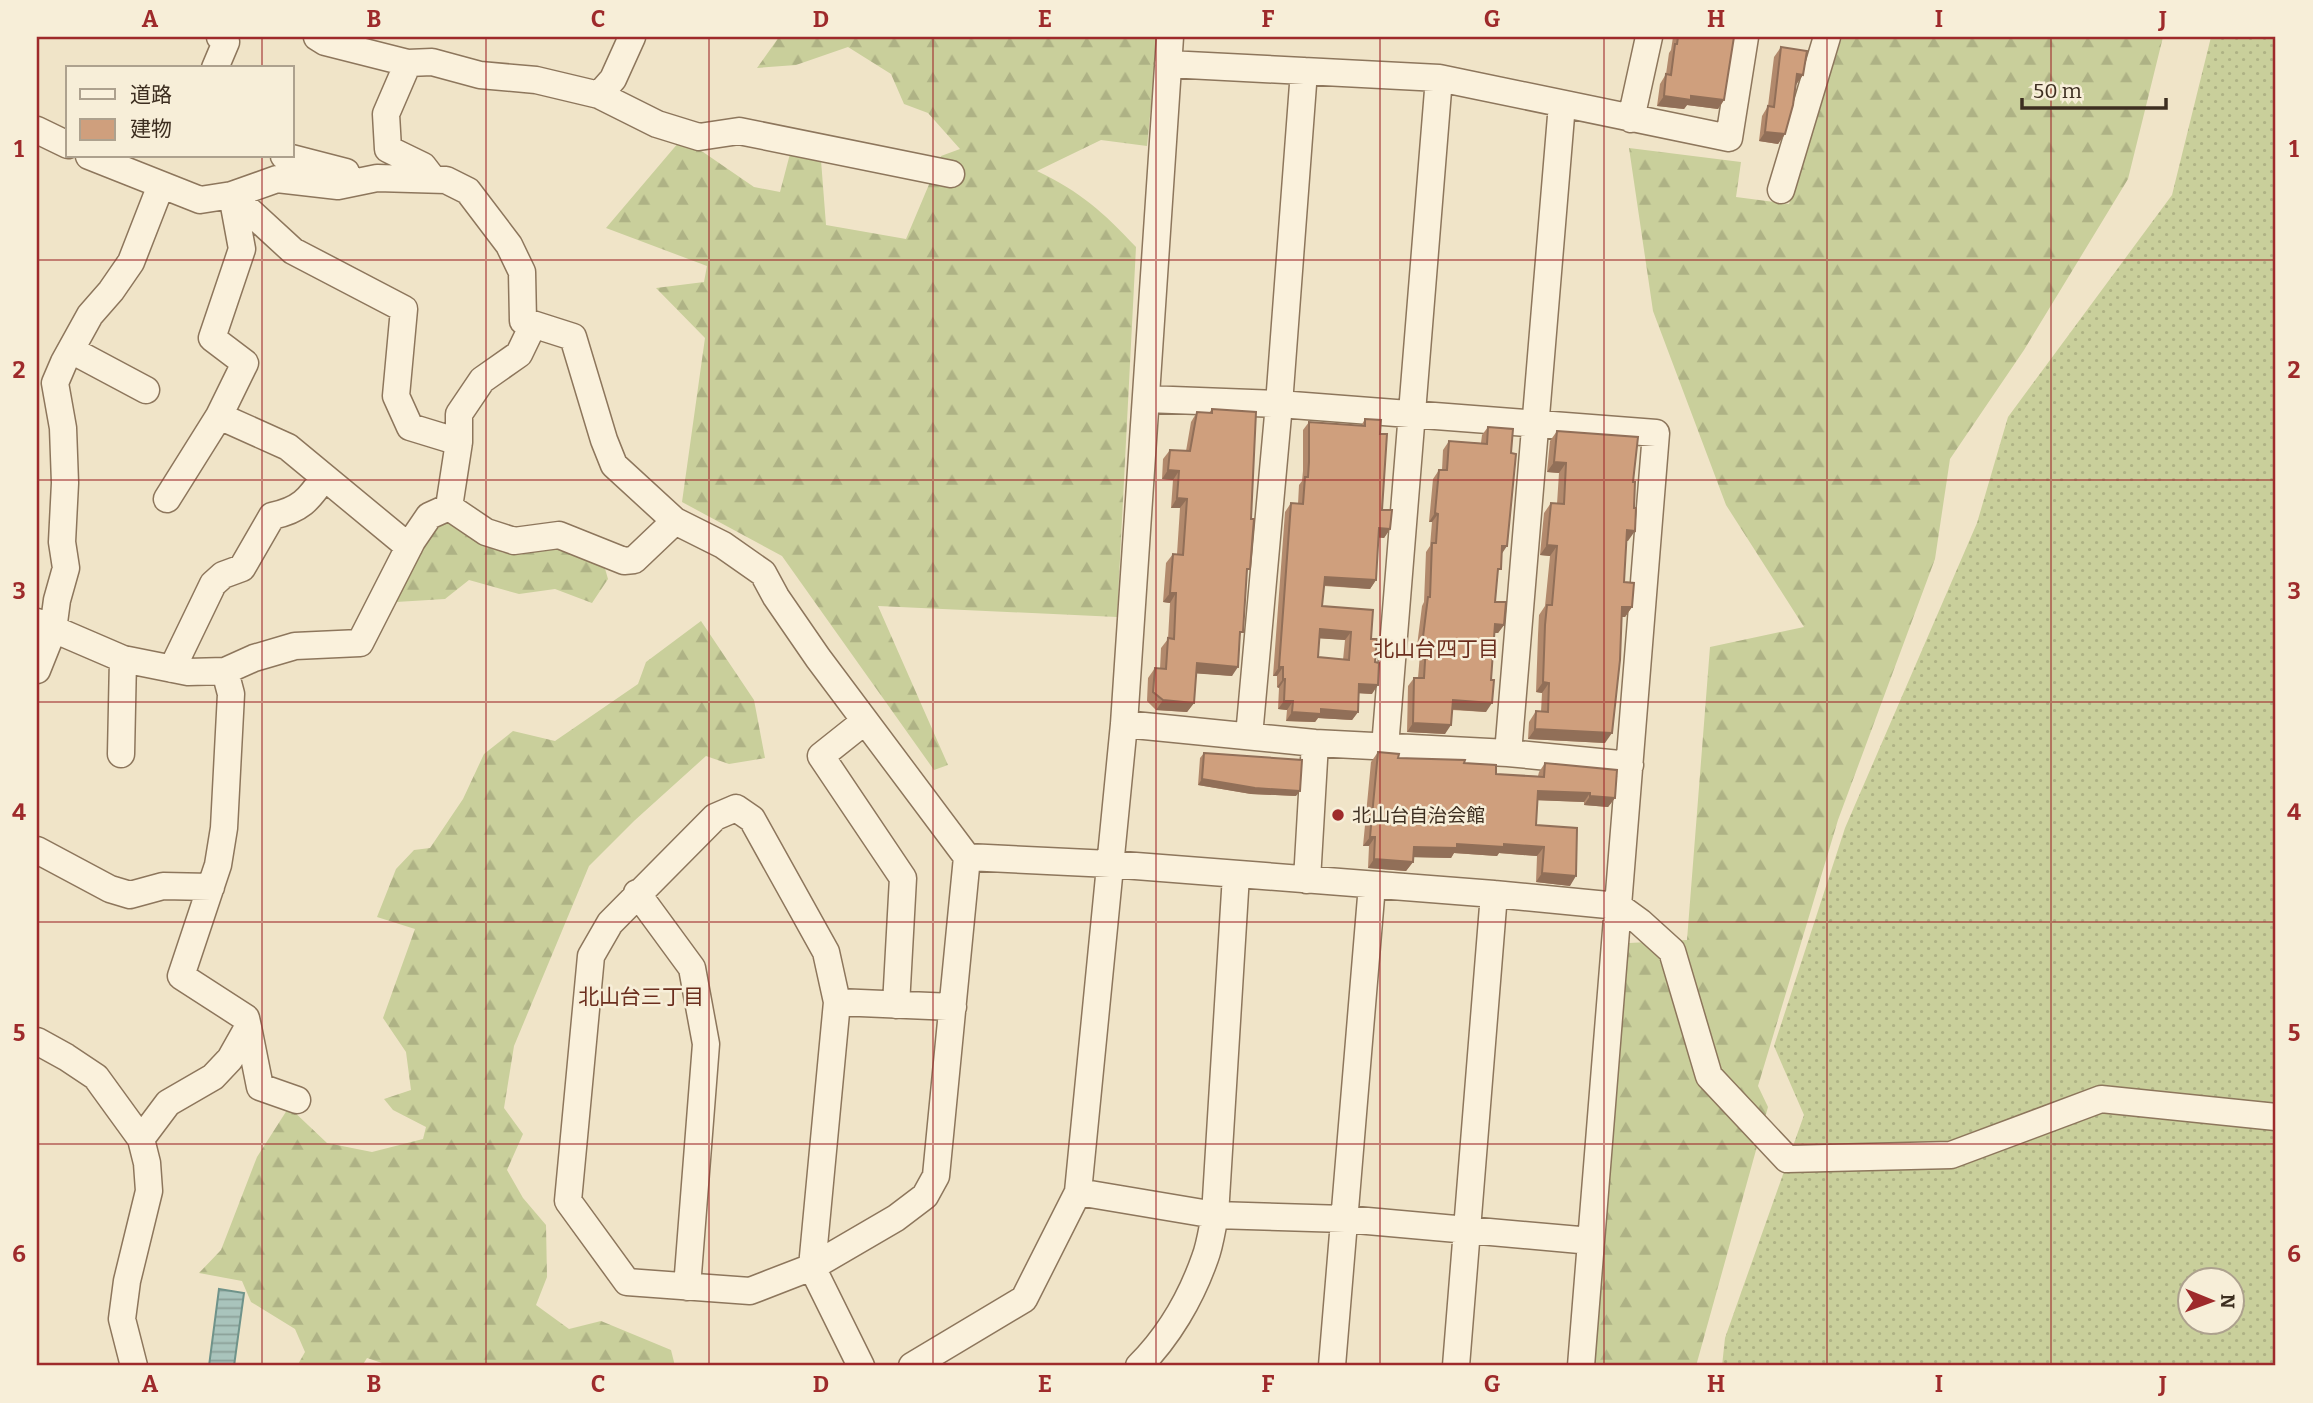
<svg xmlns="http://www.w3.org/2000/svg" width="2313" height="1403" font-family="Bitter,'Noto Sans JP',serif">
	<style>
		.grass { fill: url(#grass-dots); fill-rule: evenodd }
		.forest { fill: url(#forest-firs) }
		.water { fill: url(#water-rules); stroke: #6f938a; stroke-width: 2 }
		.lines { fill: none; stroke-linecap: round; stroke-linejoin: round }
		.minor-casing { stroke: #8d765c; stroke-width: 29 }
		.minor { stroke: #faf1dc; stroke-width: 26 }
		.wall { fill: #b2896c; fill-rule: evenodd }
		.shaded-wall { fill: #916f58 }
		.building { fill: #cf9f7d; stroke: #916f58; stroke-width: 2; fill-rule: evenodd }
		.grid { fill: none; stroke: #9e2a2b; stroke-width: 2; stroke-opacity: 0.55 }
		.poi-dot { fill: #9e2a2b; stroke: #f7eed8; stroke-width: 2.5 }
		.labels { text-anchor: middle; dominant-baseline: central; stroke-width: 5; stroke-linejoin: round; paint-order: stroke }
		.poi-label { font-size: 19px; fill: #3d2e20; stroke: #f7eed8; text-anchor: start }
		.neighbourhood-label { font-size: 21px; fill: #6b2e1e; stroke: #f7eed8 }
		.neatline { fill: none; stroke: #9e2a2b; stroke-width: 2.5 }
		.grid-label { font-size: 23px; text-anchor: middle; font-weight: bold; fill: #9e2a2b }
	</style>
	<defs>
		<pattern id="grass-dots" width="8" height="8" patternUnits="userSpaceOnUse" patternTransform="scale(1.75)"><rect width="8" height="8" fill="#c9cf9b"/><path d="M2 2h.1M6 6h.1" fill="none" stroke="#aeb285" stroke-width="1.8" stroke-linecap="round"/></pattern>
		<pattern id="forest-firs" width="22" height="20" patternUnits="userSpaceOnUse" patternTransform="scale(1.75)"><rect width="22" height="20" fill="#c9cf9b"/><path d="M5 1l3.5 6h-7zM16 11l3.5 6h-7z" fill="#aeb285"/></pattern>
		<pattern id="water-rules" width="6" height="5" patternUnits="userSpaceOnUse" patternTransform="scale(1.75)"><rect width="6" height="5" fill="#a9c4bc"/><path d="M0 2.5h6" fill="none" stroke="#8ba098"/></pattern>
	</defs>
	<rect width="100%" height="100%" fill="#f0e4c8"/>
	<path class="grass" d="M2211,37h65v1329h-554l3,-28 79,-223 -30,-69 71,-218 132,-305 31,-106 164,-222zM2190,1280h42v42h-42z"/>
	<path class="forest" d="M779,37h379l-11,109 -46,-6 -64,31c45,22 65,40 99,76l-19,370 -239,-11 70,159 -14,5 -152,-214 -100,-54 23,-164 -49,-50 48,-6 3,-16 -101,-38 73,-86 24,10 51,35 26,5 11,-42 30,10 5,65 80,14 35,-83 19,-7 -32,-36 -24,-9 -13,-30 -43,-27 -52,18 -39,3z
		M1842,37h321l-35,142 -104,171 -74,109 -15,100 -97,261 -80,266 10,21 -72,259h-105l38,-423 58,-3 23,-293 94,-20 -78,-122 -73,-194 -24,-163 112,14 -5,35 53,7z
		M432,521l24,1 47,31 56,-9 45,21 4,14 -16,24 -37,-14 -36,5 -50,-14 -24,19 -49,3z
		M701,621l53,79 11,58 -36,6 -23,-8 -72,65 -45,45 -75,180 -10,62 19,26 -16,36 16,28 23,27 1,52 -11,28 33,24 32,-8 70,29 4,16h-284l-24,-8 -5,8h-65l8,-14 -10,-23 -44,-27 -9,-21 -43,-8 22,-23 36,-93 32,-50 38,36 45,9 51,-13 3,-12 -33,-17 -9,-11 27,-9 -5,-38 -23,-34 32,-89 -38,-12 19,-48 18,-19 16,-2 33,-49 21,-45 29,-23 42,10 83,-57 8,-22z"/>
	<path class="water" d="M219,1289l25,4 -10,73h-25z"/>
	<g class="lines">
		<g class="minor-casing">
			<path id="minor" d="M317,37l8,5 83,21 24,-1 48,13 56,5 63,15 14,-16 19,-42
				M408,63l-22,51 2,35 35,17 10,13
				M1168,64l271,14 290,60 16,-101
				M215,68l11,-26 -6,-5
				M599,95l58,29 42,13 40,-6 212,43
				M1631,119l18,-82
				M37,130l31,15
				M89,156l111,44 32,-5 45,-16 61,7 39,-8 69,2 22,11 41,54 13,27 1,49 50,16 31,103 10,25 61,56 48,24 40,28 13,24 42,61 149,199 -31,319 -11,20 -29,22 -84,49 -62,24 -123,-9 -59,-81 23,-245 19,-33 105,-106 21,-9 16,11 74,133 11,50 -25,265 49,99
				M284,156l62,16
				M1781,190l46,-153
				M71,350l75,40
				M1146,399l133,5 377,29 -75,933
				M219,416l69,31 121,100
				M459,442v-28l23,-34 37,-26 14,-29
				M167,499l52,-83 26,-53 -33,-25 30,-89 -10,-54
				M449,507l37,25 28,9 45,-6 65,26 10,-1 41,-39
				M37,622l86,37 65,13 37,-1 6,23 -7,134 -6,37 -37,111 65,42 2,9 -18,32 -17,18 -45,26 -27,36
				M172,669l41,-85 10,-9 19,-7 30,-52c28,-6 37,-16 52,-39
				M37,670l16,-40 4,-30 9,-32 -4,-26 3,-59 -2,-55 -8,-45 9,-21 26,-47 21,-24 20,-29 30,-77
				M225,671l29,-13 41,-12 65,-3 52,-102 17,-25 20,-9 10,-65 -49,-15 -14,-31 8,-87 -111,-58 -61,-56
				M865,721l-44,35 82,122 -7,127
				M1124,724l191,19 193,10 122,12
				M1249,736l30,-332 25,-333
				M1385,747l54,-669
				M1508,753l54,-649
				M121,754l2,-95
				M37,850l73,39 20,6 33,-9 48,1
				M967,857l143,7 384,30 124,12 22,16 32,29 37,125 78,83 164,-4 150,-56 175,18
				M1307,880l8,-137
				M637,893l55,75 14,76 -19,243
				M837,1002l116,5
				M248,1027l12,60 37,13
				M37,1041l29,16 30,20 45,62 6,24 2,28 -22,90 -5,38 12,47
				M1078,1192l137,23 130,4 246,22
				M912,1366l112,-67 54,-107 46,-468 46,-687
				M1139,1366c29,-29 52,-68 66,-108 5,-13 7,-29 10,-43l21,-340
				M1332,1366l40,-481
				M1456,1366l38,-472"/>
		</g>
		<use href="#minor" class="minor"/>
	</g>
	<path class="wall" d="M1673,37h61l-10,63 -6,9 -31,-4 -3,4 -27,-3 3,-22 6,-10 3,-21 2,-3z
		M1781,47l22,28 -8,9 -10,50 -7,10 -19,-3 3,-25 6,-10 6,-49z
		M1212,409l34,166 -6,62 -8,39 -36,-3 -2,30 -7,9 -31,-2 -9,-9 1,-23 7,-10 5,1 1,-21 7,-9 2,-36 -7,-1 3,-39 7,-9h4l3,-46h-9l2,-28 -11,-1 1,-20 7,-9 16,1 5,-29 6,-10 12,1z
		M1365,419l15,15 2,76 8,19 -6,9 -6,-1 -2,43 -6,9 -46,-3 -2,20 49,33 1,55 -13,-1 -1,19 -6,8 -34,-2 -3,4 -29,-1 1,-11 -9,-1 1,-21 -2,-1v-11h-4l12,-164 6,-9 7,1 1,-19 3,-4 1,-10v-41l6,-8 52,4zM1319,638l26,2 -2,20 -25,-3z
		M1488,427l14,127 -5,20 -2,28 9,23 -6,8h-4l-8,79 -34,-2 -7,24 -38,-2 1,-46 6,-8h4l2,-24h-4l6,-48 2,-4 2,-50 4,-6 2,-24h-3l4,-43 6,-9h3l1,-20 6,-9 32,2 1,-8z
		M1557,431l71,110h-2l-2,41 8,25 -7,10h-3l-17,126 -77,-4 1,-17 7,-11 5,1 1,-19 -6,-1 2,-57 1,-20 6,-9 5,-50 -10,-1 4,-42 7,-10 6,1 2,-31 -12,-1 3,-31z
		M1378,752l20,6 66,5 32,11 42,2 1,-4 6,-9 70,35 -7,9 -24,-2v-3l-47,-2 -1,25 34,61 -34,-4 1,-26 -38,-3 -2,3 -43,-3 -3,5 -38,-1v5l-7,9 -38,-3 1,-22h-6l8,-84z
		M1204,753l92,43 -45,-2 -53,-9 2,-27z"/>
	<path class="shaded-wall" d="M1797,74l6,1 -7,10 -6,-1z
		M1664,96h27l33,4 -6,9 -31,-4 -3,4 -27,-3z
		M1765,132l20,2 -7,10 -19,-3z
		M1554,462l12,1 -7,10 -12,-1z
		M1168,470l11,1 -6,9 -11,-1z
		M1177,498l10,1 -7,9h-9z
		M1435,513l3,1 -6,8h-3z
		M1379,528l11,1 -6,9 -11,-1z
		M1627,530l8,1 -7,10 -8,-1z
		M1547,545l10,1 -7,10 -10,-1z
		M1502,546h5l-6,9z
		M1325,577l51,3 -6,9 -51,-4z
		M1170,593h6l-6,10 -7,-1z
		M1622,607h10l-7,10h-10z
		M1495,624l9,1 -6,8h-9z
		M1320,629l31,3 -6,8 -31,-2z
		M1422,645h4l-6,9h-4z
		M1197,663l41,4 -6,9 -42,-3z
		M1279,667h4l-6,9h-4z
		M1283,679h2l-6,9 -2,-1z
		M1543,682l6,1 -7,10 -6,-1z
		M1359,684l19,1 -6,9 -18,-1z
		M1163,700l31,3 -7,9 -31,-2z
		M1453,700l39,3 -6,9 -39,-3z
		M1284,701h9l-6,9 -9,-1z
		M1321,709l37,3 -6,8 -34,-2 -3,4 -29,-1 6,-9z
		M1413,723l38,2 -6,9 -38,-2z
		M1535,729l77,4 -7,10 -77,-4z
		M1202,779l98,12 -4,5 -45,-2 -53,-9z
		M1538,791l52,2 -6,9 -53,-2z
		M1590,796l25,2 -7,9 -24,-2z
		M1370,837h5l-6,9h-6z
		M1457,844h47l40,3 -7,9 -38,-3 -2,3 -43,-3 -3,5 -44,-1 7,-10z
		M1374,859l39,3 -7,9 -38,-3z
		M1542,873l34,3 -6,10 -34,-4z"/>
	<path class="building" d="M1678,37h56l-10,63 -33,-4v4l-27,-4 2,-22 5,1 4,-31h2z
		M1781,47l26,4 -4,24 -6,-1 -4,31 -8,29 -20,-2 3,-26 6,1z
		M1212,409l44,3 -5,107h3l-4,50h-3l-4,63h-3l-2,35 -41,-4 -3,40 -31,-3 -10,-8 2,-24 11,1 2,-31 6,1 2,-46h-6l3,-39 10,1 4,-56 -10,-1 2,-27 -11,-1 2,-20 20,1 7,-39 15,1z
		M1365,419l16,1 -1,14h7l-5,76h10l-2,19 -11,-1 -3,52 -51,-3 -3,29 51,4 -2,29h6l-2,23 4,1 -1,22 -19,-1 -1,28 -37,-3v5l-29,-2 1,-11h-9l1,-22h-2v-12h-4l12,-164 12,1 2,-27h3l1,-15v-40l56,4zM1320,629l31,3 -2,28 -31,-3z
		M1488,427l25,2 -2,24 5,1 -9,92h-5l-1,23h-3l-3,33h11l-2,23 -9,-1 -4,56h3l-2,23 -39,-3 -2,25 -38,-2 1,-45h10l2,-33h-4l6,-48h2l2,-54h4l2,-29 -3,-1 4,-43h8l2,-29 38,3z
		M1557,431l81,6 -5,45h2l-1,26h2l-1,23 -8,-1 -3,52 10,1 -2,24h-10l-2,53 -8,73 -77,-4 1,-18 12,1 1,-29 -6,-1 2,-57 2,-20h5l5,-59 -10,-1 4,-42 13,1 2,-41 -12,-1z
		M1378,752l21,2 -1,4 67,2 -1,3 32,2v9l48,3 1,-14 72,7 -2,28 -25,-2v-3l-52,-2 -2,34 41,3 -1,48 -34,-3 2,-26 -40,-3v3l-47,-3v4l-43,-1 -1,15 -39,-3 1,-22h-5z
		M1204,753l98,7 -2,31 -45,-3 -53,-9z"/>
	<path class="grid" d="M262,37v31M486,37v1329M709,37v1329M933,37v1329M1156,37v1329M1380,37v1329M1604,37v1329M1827,37v1329M2051,37v1329M262,156v1210M37,260h2239M37,480h2239M37,702h2239M37,922h2239M37,1144h2239"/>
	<circle class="poi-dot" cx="1338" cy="815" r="7"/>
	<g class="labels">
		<g class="poi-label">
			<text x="1352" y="815">北山台自治会館</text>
		</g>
		<g class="neighbourhood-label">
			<text x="1436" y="649">北山台四丁目</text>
			<text x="641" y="997">北山台三丁目</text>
		</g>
	</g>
	<rect width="2313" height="1403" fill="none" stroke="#f7eed8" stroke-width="77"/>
	<rect x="66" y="66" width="228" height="91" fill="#f7eed8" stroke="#ada18e" stroke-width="2"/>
	<rect x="80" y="89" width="35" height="10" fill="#faf1dc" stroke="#ada18e" stroke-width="2"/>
	<text x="130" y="102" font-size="21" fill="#3d2e20">道路</text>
	<rect x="80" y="119" width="35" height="21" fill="#cf9f7d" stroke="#ada18e" stroke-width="2"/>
	<text x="130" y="136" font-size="21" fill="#3d2e20">建物</text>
	<g transform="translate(2211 1301) rotate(91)"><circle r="33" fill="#f7eed8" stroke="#ada18e" stroke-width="2"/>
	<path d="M0-5L12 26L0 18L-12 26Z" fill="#9e2a2b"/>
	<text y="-10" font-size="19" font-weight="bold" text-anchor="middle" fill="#3d2e20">N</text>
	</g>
	<path d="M2022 98v10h144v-10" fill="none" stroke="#3d2e20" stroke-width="3.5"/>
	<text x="2033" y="98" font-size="21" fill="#3d2e20" stroke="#f7eed8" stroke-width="5" paint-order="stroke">50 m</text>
	<rect x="38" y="38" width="2236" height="1326" class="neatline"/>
	<g class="grid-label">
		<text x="150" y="27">A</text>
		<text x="374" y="27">B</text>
		<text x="598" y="27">C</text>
		<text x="821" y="27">D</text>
		<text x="1045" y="27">E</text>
		<text x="1268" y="27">F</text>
		<text x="1492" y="27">G</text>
		<text x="1716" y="27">H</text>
		<text x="1939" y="27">I</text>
		<text x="2163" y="27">J</text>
		<text x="19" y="157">1</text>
		<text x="2294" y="157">1</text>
		<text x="19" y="378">2</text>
		<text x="2294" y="378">2</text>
		<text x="19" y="599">3</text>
		<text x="2294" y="599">3</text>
		<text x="19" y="820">4</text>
		<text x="2294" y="820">4</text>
		<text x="19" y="1041">5</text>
		<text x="2294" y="1041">5</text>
		<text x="19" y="1262">6</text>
		<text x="2294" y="1262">6</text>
		<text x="150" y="1392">A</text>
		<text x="374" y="1392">B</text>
		<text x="598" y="1392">C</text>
		<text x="821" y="1392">D</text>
		<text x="1045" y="1392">E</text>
		<text x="1268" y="1392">F</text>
		<text x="1492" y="1392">G</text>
		<text x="1716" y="1392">H</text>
		<text x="1939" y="1392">I</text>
		<text x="2163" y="1392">J</text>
	</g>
</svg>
